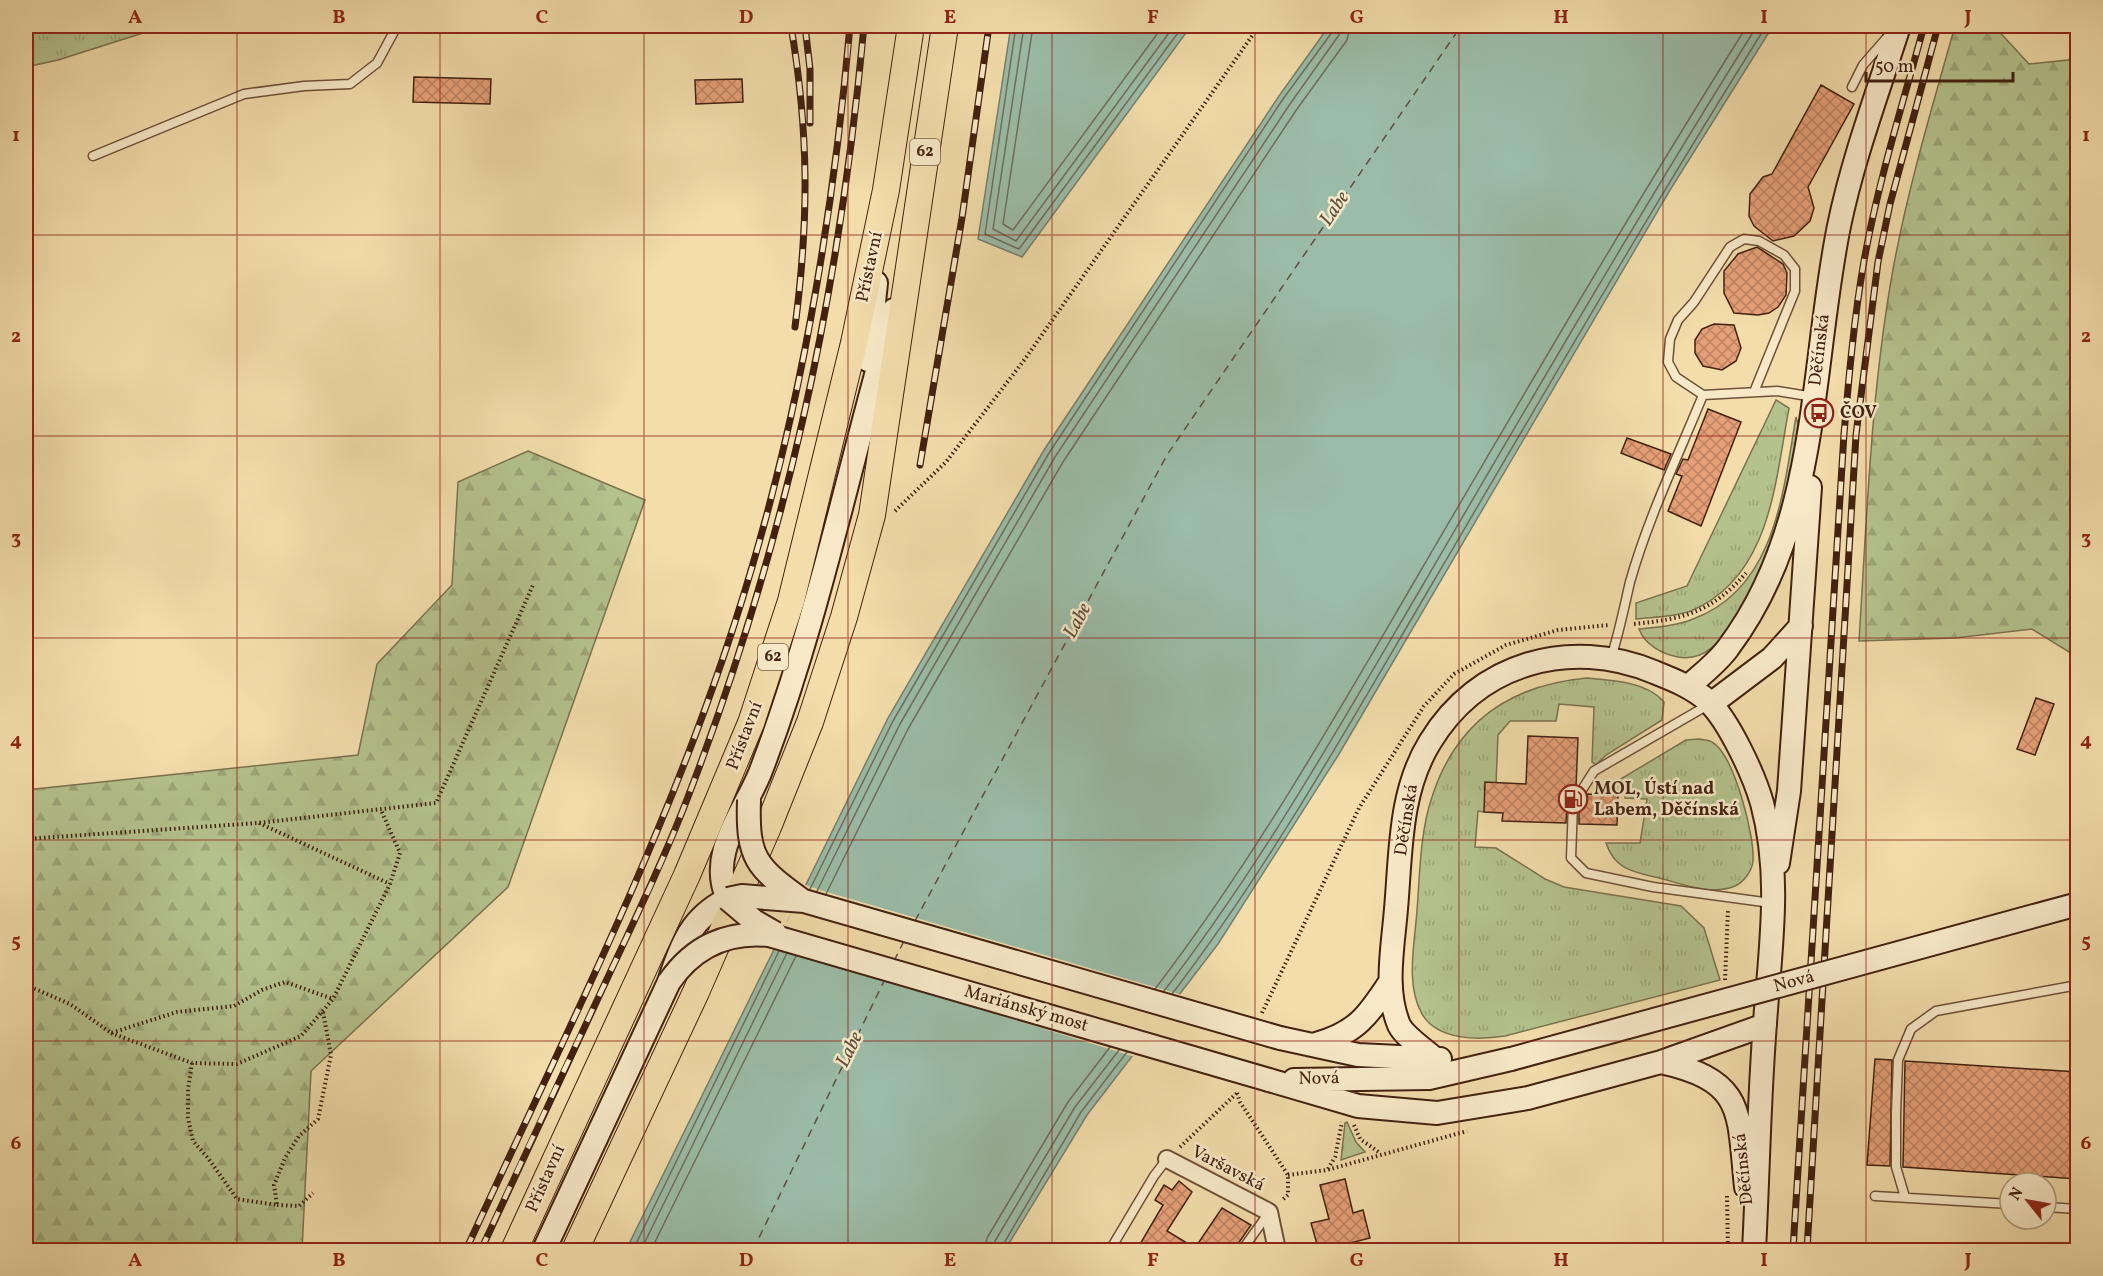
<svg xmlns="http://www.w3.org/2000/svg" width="2103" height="1276" font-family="Vollkorn,serif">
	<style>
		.grass { fill: url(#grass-tufts); stroke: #7b724f; stroke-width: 1.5 }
		.forest { fill: url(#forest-firs); stroke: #7b724f; stroke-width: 1.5 }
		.water { fill: #9bbca8; stroke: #777e6c; stroke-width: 1.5 }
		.pier { fill: #f2ddab }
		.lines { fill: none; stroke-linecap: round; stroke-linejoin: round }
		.shore { stroke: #6e6e5c; stroke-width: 1.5 }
		.ferry { stroke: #5d503e; stroke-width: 1.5; stroke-dasharray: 8 6; stroke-linecap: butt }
		.building { fill: url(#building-cross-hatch); stroke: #422111; stroke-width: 1.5 }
		.lane-casing { stroke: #6e5038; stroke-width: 11 }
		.street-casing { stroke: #6e5038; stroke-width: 20 }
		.secondary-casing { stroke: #422111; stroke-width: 26 }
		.primary-casing { stroke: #422111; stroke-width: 28 }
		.path { stroke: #422111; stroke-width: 4; stroke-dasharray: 1.5 3; stroke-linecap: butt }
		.lane { stroke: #f7e9c8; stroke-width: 8 }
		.street { stroke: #f7e9c8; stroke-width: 16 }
		.secondary { stroke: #f7e9c8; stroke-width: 22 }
		.primary { stroke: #f2ddab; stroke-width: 26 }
		.rail-casing { stroke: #422111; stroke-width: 7 }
		.rail { stroke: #f7e9c8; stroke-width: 4.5; stroke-dasharray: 14; stroke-linecap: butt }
		.secondary-bridge-casing { stroke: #422111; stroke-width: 26; stroke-linecap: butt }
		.secondary-bridge { stroke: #f7e9c8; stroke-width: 22 }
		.grid { fill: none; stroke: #8f2418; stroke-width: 1.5; stroke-opacity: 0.55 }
		.labels { text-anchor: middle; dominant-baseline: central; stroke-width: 5; stroke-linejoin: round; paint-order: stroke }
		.shield { fill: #f7e9c8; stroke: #785d48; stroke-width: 1.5 }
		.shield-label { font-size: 16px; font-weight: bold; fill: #422111 }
		.street-label { font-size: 18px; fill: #422111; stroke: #f7e9c8 }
		.poi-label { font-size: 18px; font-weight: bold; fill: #422111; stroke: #f7e9c8; text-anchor: start }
		.water-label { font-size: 20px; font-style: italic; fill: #5d503e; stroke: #f7e9c8 }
		.neatline { fill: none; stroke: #8f2418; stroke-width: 2 }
		.grid-label { font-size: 20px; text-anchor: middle; font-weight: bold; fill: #8f2418 }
	</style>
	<defs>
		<pattern id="grass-tufts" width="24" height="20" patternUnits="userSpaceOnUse" patternTransform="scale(1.5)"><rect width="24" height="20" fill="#b4c28d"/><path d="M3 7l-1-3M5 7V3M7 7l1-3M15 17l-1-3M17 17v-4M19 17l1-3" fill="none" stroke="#9ca679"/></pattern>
		<pattern id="forest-firs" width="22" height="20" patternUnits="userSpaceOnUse" patternTransform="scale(1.5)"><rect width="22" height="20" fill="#b4c28d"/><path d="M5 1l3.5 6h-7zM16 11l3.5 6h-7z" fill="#9ca679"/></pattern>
		<pattern id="building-cross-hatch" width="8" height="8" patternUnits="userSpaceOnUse" patternTransform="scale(1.5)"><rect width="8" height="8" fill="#e6a078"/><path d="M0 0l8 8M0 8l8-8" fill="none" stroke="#bc8261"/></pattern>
	</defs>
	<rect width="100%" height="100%" fill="#f2ddab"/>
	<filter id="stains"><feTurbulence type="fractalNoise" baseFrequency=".00333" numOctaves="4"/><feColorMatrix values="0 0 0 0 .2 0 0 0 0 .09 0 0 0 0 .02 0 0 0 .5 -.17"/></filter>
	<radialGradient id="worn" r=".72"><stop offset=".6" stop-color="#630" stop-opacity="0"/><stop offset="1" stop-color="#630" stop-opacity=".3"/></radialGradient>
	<path class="grass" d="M26,26h139l-107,34 -32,7z
		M1776,400l13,8c-14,74 -18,169 -98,203 -17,6 -37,6 -55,8v-16l51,-17z
		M1796,417l2,7c-6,41 -12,103 -29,140 -9,19 -23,37 -34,54 -14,21 -28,44 -57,39 -16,-3 -33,-12 -39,-28 19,-2 37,-3 54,-10 83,-30 90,-128 103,-202z
		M1587,678c25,2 60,4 77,24l-2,18 -56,35 -10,10 -4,-3 2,-55 -35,-3 -3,17h-46l-12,14 -2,49 -12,28 -6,-1 -3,36 21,1 49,31 19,8 117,19 23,22 16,52 -215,56c-26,4 -67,5 -83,-22 -17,-30 -7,-72 -5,-104 3,-37 3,-78 15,-113 24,-75 78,-112 155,-119z
		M1699,739c4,1 10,1 13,3 22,12 43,95 41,119 -1,10 -9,21 -18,25 -24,10 -52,-2 -76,-8 -25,-6 -44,-8 -53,-35h34l7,-44 -22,-1v-8h-15l4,-7 72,-43z
		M1347,1122l9,20 9,10 -24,8 4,-37z"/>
	<path class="forest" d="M1955,26h39l35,38 39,-4 9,-7v604l-45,-28 -77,9 -96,3c8,-126 12,-253 35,-377 15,-80 39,-160 61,-238z
		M528,451l117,49 -137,387 -197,184 -9,179h-276v-460l332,-35 19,-91 75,-79 6,-103z"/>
	<path class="water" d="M1011,26h180l-169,231 -44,-18z
		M1329,26h444l-103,164 -331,564 -121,190 -131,171 -82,135h-379l262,-532 156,-268 235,-354z"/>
	<path class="pier" d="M803,884l17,6 362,105 -47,62 -337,-104 -27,-6 13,-26 3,1 4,-9 -2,-1z"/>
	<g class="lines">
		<path class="shore" d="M1016,26l-31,208 34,15 164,-223
			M1024,26l-31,203 23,12 158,-215
			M1033,26l-30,198 10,6 150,-204
			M810,889l83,-168 156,-268 234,-354 50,-68 1,-5
			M817,891l83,-167 155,-267 235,-353 49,-69 2,-9
			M826,894l82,-165 155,-267 234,-353 50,-69 3,-14
			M1155,989c99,-129 180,-272 262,-412 108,-185 216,-370 330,-551
			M1164,991c98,-127 178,-269 260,-408 109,-187 218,-374 333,-557
			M1172,994c98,-128 178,-271 260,-410 110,-187 219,-375 334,-558
			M633,1250l146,-299
			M641,1250l146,-297
			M651,1250l145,-294
			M984,1250l3,-12 81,-136 42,-55
			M993,1250l2,-9 80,-134 44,-57
			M1000,1250l81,-138 46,-60"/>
		<path class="ferry" d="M915,921l252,-466 294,-429
			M894,961l10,-20
			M753,1250l132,-271"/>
	</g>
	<path class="building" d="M414,77l77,2 -1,25 -77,-2z
		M742,79l1,23 -47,2 -1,-24z
		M1821,85l33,19 -46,83 6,21 -4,13 -16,15 -21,5 -19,-15 -5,-10 1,-22 13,-17 9,-3z
		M1757,247l26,17 4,9 -1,22 -8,12 -9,6 -11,2 -24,-2 -10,-20v-22l14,-17z
		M1714,324l20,1 7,23 -5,13 -14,9 -19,-4 -8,-13v-13l7,-11z
		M1708,409l33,13 -40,104 -33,-15 14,-35 -6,-2 7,-15 5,1z
		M1627,438l44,16 -7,16 -43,-17z
		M2036,698l18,6 -19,51 -18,-6z
		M1528,736l50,2 -2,49 -9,16 -1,20 -64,-2 1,-8 -19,-1 1,-30 41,2z
		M1587,794l31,1 -1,30 -38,-1v-18z
		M1875,1059l17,1 -2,106 -23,-1z
		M1905,1061l173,11v107l-175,-12z
		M1345,1179l8,34 10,-3 7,28 -51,13 -8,-28 18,-4 -9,-34z
		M1179,1181l13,11 -25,39 28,17 27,-40 29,17 -18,26h-97l27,-46 -8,-5 9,-15 8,5z"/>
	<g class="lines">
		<g class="lane-casing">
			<path id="lane" d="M1852,87l11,-22 27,-31
				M93,156l151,-62 60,-8 46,-2 27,-21 20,-37
				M1754,392l41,-101v-22l-11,-14 -25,-14 -15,-2 -14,8 -36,55 -16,18 -8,19 -2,23 8,15 27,18 74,-4 37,6
				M1611,658c8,-25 13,-50 19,-76 18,-64 48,-126 73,-187
				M1708,705l-114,66 -21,33 -2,54 15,15 67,14 118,16
				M1875,1196l135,8
				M1905,1197l-9,-30v-53l2,-54 13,-31 25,-18 142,-26
				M2046,1207l32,2
				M1110,1250l44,-74 13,-17
				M1242,1250l26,-36"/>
		</g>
		<g class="street-casing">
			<path id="street" d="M1167,1159l102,53 8,38"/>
		</g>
		<g class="secondary-casing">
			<path id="secondary" d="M868,360l8,-77
				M1689,686c13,-12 29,-24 39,-38 92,-122 82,-279 111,-422 14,-68 39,-134 60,-200
				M1711,704l61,-46 29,-32
				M1778,863l11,-72 21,-304
				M1280,1038l78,17 82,4
				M1316,1044c40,-11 52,-28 74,-62
				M1435,1059c-11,-10 -30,-22 -36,-34 -15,-36 -6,-78 -3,-116 5,-56 3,-117 34,-167 48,-79 139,-105 224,-70 20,8 38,15 54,29 21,20 46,74 54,102 20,74 8,146 3,220 -6,76 -7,152 -11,227
				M1661,1062c85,19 77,50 85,125
				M1269,1080l89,26 79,7 91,-15 133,-36 104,-37
				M1294,1080l135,-2 82,-19
				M544,1250l125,-268c12,-37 22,-65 59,-83 -21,-45 16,-86 32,-126 58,-151 89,-308 134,-463"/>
		</g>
		<g class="primary-casing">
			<path id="primary" d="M514,1250l173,-375 64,-152 40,-122 63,-258 32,-153 25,-164
				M575,1250l121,-258 72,-165 42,-105 34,-105 28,-102 73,-489"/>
		</g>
		<path class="path" d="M895,511l51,-49 79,-103 234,-333
			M1634,624c50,-5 78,-12 112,-51
			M259,823l131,61
			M26,839l232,-16 178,-20 97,-218
			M1725,980l3,-70
			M26,985l44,19 41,29 66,-21 57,-6 28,-16 23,-8 48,17
			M1262,1013l97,-205 65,-102 30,-32 52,-29 52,-15 51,-5
			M111,1033l81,30 45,1 64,-28 32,-37 57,-115 10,-31 -19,-43
			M192,1063l-4,26v29l5,23 15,17 29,41 40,6 -3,-20 11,-27 14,-22 19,-17 13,-64 -8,-43
			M1237,1093l3,9 48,73v20l-7,6
			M1354,1125l6,14 20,14
			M1180,1147l58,-55
			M1328,1169l7,-12 7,-35
			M1288,1175l39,-5 140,-39
			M1727,1196l1,54
			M277,1205l22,1 14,-13"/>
		<use href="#lane" class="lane"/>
		<use href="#street" class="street"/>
		<use href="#secondary" class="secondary"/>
		<use href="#primary" class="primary"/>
		<g class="rail-casing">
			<path id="rail" d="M791,26c18,107 18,193 4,301
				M805,26l5,43v54
				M920,465l42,-247 27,-192
				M466,1250c89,-194 187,-387 256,-589 71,-205 109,-421 128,-635
				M481,1250c41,-90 83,-180 126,-271 27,-58 56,-117 79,-177 99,-256 153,-504 178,-776
				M1793,1250l51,-816c5,-58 10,-116 20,-173 14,-79 39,-158 60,-235
				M1807,1250l49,-815 22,-173 12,-58 48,-178"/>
		</g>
		<use href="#rail" class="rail"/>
		<g class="secondary-bridge-casing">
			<path id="secondary-bridge" d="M749,800c-2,59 7,67 54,101
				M728,899l14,-3 62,5 476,137
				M728,899l26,22 21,12
				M669,982c24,-35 58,-51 100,-47l500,145
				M1511,1059l567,-155"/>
		</g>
		<use href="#secondary-bridge" class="secondary-bridge"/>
	</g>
	<path class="grid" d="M237,26v1224M440,26v1224M644,26v1224M848,26v1224M1052,26v1224M1255,26v1224M1459,26v1224M1663,26v1224M1866,26v1224M26,235h2052M26,436h2052M26,638h2052M26,840h2052M26,1041h2052"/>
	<defs>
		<g id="bus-ring" transform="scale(1.5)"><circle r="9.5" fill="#f7e9c8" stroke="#8f2418" stroke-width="1.5"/><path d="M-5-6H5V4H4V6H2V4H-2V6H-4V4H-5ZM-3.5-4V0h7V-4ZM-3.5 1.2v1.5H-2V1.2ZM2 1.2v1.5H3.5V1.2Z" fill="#8f2418"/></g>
		<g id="fuel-ring" transform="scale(1.5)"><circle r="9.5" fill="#f7e9c8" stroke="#8f2418" stroke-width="1.5"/><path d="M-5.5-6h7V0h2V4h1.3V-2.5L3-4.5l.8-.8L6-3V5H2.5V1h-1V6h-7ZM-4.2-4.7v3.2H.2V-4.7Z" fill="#8f2418"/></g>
	</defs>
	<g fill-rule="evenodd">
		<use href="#bus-ring" x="1819" y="413"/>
		<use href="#fuel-ring" x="1573" y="799"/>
	</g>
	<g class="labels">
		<g class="shield">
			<rect x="910" y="139" width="30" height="26" rx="4.5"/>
			<rect x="758" y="644" width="30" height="26" rx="4.5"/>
		</g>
		<g class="shield-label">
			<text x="925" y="152">62</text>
			<text x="773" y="657">62</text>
		</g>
		<g class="street-label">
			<text transform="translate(870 267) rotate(-78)">Přístavní</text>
			<text transform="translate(1820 350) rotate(-83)">Děčínská</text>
			<text transform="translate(745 736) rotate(-69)">Přístavní</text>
			<text transform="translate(1407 820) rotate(-81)">Děčínská</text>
			<text transform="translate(1794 982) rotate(-15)">Nová</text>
			<text transform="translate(1026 1009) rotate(16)">Mariánský most</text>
			<text transform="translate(1319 1079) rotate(-1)">Nová</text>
			<text transform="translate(1228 1169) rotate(27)">Varšavská</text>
			<text transform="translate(1744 1169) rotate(-96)">Děčínská</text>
			<text transform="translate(546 1179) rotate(-66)">Přístavní</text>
		</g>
		<g class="poi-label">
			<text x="1840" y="413">ČOV</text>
			<text x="1594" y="789">MOL, Ústí nad<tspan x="1594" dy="21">Labem, Děčínská</tspan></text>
		</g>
		<g class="water-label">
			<text transform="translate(1335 209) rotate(-56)">Labe</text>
			<text transform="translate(1078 621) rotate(-62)">Labe</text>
			<text transform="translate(850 1050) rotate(-64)">Labe</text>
		</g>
	</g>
	<rect width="2103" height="1276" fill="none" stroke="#f2ddab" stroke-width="66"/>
	<g transform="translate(2028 1201) rotate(301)"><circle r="28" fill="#f7e9c8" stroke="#af997f" stroke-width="1.5"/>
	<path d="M0-4.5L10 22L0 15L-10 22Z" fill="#8f2418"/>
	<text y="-9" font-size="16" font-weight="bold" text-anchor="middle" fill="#422111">N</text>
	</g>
	<path d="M1866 72v9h147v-9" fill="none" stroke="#422111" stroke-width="3"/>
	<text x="1875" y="72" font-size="18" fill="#422111" stroke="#f7e9c8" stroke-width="4.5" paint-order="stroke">50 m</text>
	<rect x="33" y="33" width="2037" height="1210" class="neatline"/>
	<g class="grid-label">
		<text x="135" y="23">A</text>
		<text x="339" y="23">B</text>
		<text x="542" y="23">C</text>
		<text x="746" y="23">D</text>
		<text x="950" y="23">E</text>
		<text x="1153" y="23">F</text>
		<text x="1357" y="23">G</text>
		<text x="1561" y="23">H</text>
		<text x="1764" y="23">I</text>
		<text x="1968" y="23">J</text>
		<text x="16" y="141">1</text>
		<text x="2086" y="141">1</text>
		<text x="16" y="342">2</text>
		<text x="2086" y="342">2</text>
		<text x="16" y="544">3</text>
		<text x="2086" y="544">3</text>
		<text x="16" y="746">4</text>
		<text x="2086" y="746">4</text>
		<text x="16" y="947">5</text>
		<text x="2086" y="947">5</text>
		<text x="16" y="1149">6</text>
		<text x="2086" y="1149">6</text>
		<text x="135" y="1266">A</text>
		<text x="339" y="1266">B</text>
		<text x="542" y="1266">C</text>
		<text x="746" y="1266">D</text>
		<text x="950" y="1266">E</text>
		<text x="1153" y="1266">F</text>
		<text x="1357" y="1266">G</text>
		<text x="1561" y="1266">H</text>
		<text x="1764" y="1266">I</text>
		<text x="1968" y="1266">J</text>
	</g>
	<rect width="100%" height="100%" filter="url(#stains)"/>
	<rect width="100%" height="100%" fill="url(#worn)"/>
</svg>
